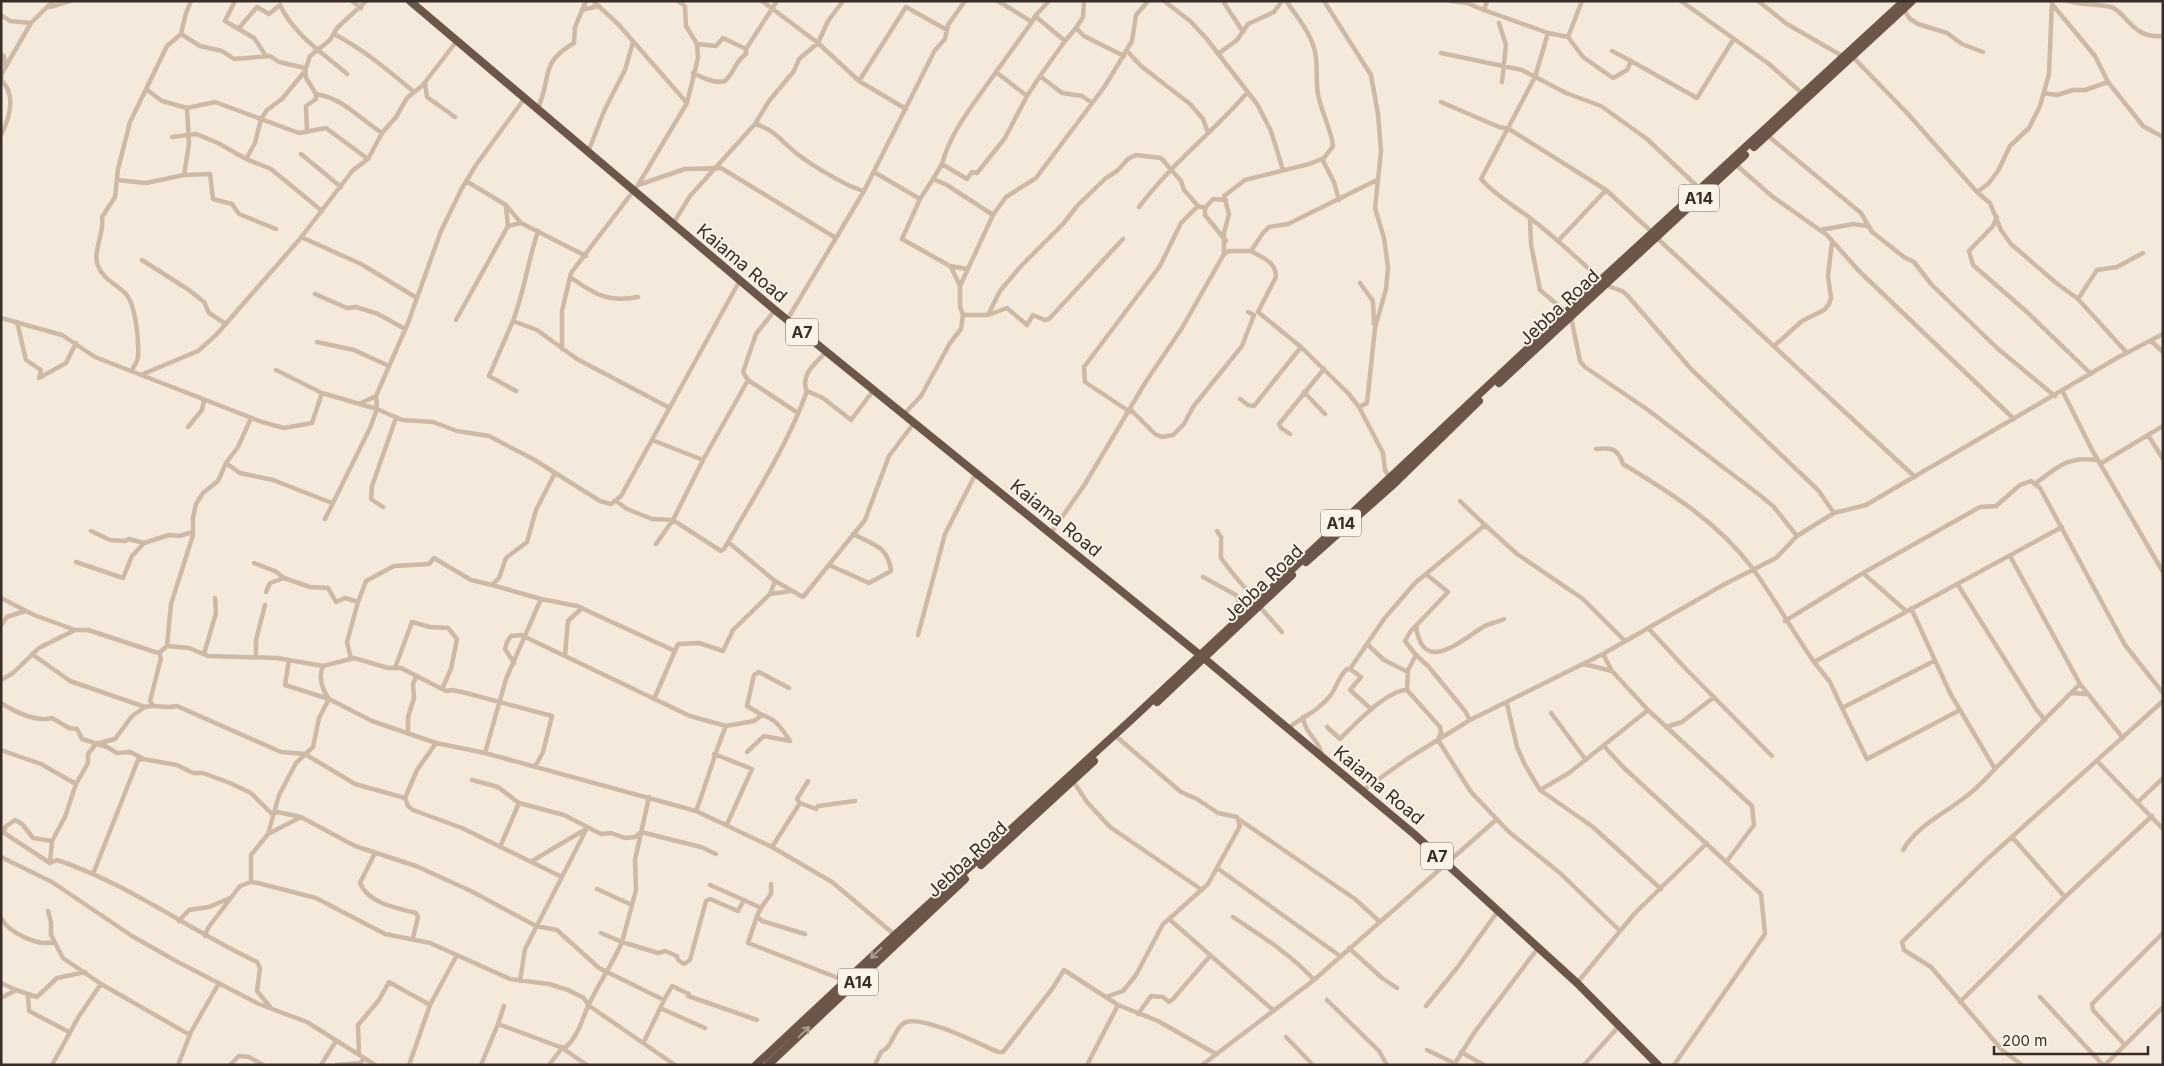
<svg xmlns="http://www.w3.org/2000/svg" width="2164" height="1066" font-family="Inter,sans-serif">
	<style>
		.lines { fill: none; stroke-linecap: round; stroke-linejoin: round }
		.minor { stroke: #ceb9a6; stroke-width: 4.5 }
		.trunk { stroke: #6c564a; stroke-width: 8 }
		.oneway { stroke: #ac9d91 }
		.labels { text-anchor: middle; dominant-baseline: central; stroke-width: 4; stroke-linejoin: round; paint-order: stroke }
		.shield { fill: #fbf3e8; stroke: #736861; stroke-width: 1 }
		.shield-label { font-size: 16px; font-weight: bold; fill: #392d27 }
		.street-label { font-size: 18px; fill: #392d27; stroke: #fbf3e8 }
	</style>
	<rect width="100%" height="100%" fill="#f4e9db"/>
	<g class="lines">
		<path class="minor" d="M235,1l-10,20 29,17 12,18
			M352,1l9,7
			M593,1l25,23 69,79
			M678,1l7,5 1,20 11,18
			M762,1l56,42 41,38 47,28
			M998,1l34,21 3,-6 30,25 11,-13 8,8 40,20
			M1164,1l26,20 16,17 51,66 14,27 12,39
			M1223,1l20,31
			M1324,1l47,74 7,39 3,37 -6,57 9,30 4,29 -2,22 -11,39 -8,75 -8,4
			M1451,1l16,2 17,7
			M1487,1l-3,9 64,23 20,4
			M1582,1l-14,36 15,20 30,21 14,-8 4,-9 -19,-10
			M1681,1l88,63 34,30
			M1758,1l29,23 57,33
			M2068,1c14,4 29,3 43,6 16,5 20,32 52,29
			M2052,4l43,52 13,26 35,44 20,11
			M50,7l20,-6
			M1903,9l7,10 8,5 29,9 15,11 21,8
			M582,10l16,-4
			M1,15l9,6 21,2
			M1035,16l14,-15
			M1032,22l-36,50 31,24 13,-20
			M1499,23l7,22 -4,37
			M1076,28l7,-11 1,-16
			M238,29l19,-22 12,7 11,-9c14,30 43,48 67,69
			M1548,33l-13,44 -54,102c15,17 32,26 49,39 25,19 48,41 71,62
			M181,34l19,12 22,5 12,8 36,-3 9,6 26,6 1,10 10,16c29,5 42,24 66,39
			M334,34c29,15 55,37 80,58
			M1065,41l-25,35 22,17 20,3 9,6
			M1127,51l14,15 49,38 13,15 5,14
			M1441,53l81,17 44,23 35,13 46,33 53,50
			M1,54l3,2 1,10
			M1218,54l19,-14 11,-16 26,-12 8,-11
			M1852,56l56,58 69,78 13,11 11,27 10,14 44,38 23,17 49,54
			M1631,61l66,37 36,-58
			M693,73c10,5 22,11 32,8 10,-9 10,-20 21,-27v-5
			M859,81l47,-74 41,23
			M425,83l2,14 28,20
			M146,89l16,12 25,7 28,-6 84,31 27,-5 42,31
			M2044,93l13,2 16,-5h12l23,-8
			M1441,102l58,25 10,2 97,61 -48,51
			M537,110c16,-33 1,-46 37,-67l1,-16 11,-26
			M755,124l14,-23 25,-30 5,-12 19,-16 10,-22 15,-20
			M307,131l-1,-25 10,-7v-5
			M1,135c9,-18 16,-40 0,-55l1,-7 29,-50 22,-22
			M1767,135l94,78 11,19 32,25 10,5 17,22 66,64 58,48
			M172,137l24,-3 22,9 28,16 25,10 51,42
			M588,152l17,-43 20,-39 8,-28
			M301,154l40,33
			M246,159l9,-16 6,-24 6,-9 15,-11 23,-28 5,-15 20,-16 7,-12 29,-27
			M1322,159l12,23 5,18
			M942,164c9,-34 34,-63 54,-92
			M1735,164l38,33 54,38 32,36 155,148
			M874,172l46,27
			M184,175l26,-1 3,25 19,5 7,10 37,15
			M933,179l9,-15 25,15 5,-7 5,1 28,-35 22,-42
			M117,180l29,3 38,-8 5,-31 -2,-36
			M466,181l40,24 15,18 65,33
			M638,185l47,-16 36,-1 115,70 28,-47 71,-141 10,-11 3,-14 17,-24
			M1606,190l47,43
			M1977,192l11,-8 10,-13 12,-25 19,-18 11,-22 9,-32 3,-73
			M1139,207c32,-43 73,-74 108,-114
			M1205,208l8,-9 13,1
			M1997,217l-4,9 -24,25 4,14 54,47 64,62
			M1530,218l1,26 9,46 27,23
			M673,224l17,-28 65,-72c19,5 26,17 41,29 14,11 51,34 68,38
			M508,226l13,-3
			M1820,230l34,-6 13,2
			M301,237l60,27 56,34
			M1657,238l258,239
			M1251,251c12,7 25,11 25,26l-18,35 43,35 47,46 11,14 24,46 2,17 5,8
			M1224,254v-21l5,-19 -5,-18 21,-16 64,-16 15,-6 9,-12c-2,-18 -12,-34 -15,-52 -3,-15 1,-31 -4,-46 -5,-17 -18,-33 -28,-47
			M142,260l47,30 15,12 5,11 17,11
			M951,267l9,19
			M967,269l-17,-3 -48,-27 18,-40 13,-20 14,6 46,30
			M570,277c24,17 38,26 68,20
			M1360,283l13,18 1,23
			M1605,285l17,6 5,4 64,74 127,121 16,23
			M315,294l32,14 9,-1 22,7 27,15
			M2078,299l19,-29 20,-3 26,-14
			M775,310l-19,24 -13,38 5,8 50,33
			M963,315h25l19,-7 20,17 6,-10 12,5 4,-1 74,-80
			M988,315l12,-24 21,-25 42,-42 14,-18 29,-28 11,-7 11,-12 8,-4 25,3 20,23 3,9 14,16 7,2v7l21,26
			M1571,317l9,44 5,6 63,43 109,83 16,13 24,30
			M1,318l61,17 33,22 167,65 22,6 28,-5 10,-30 55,16 25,11 31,2 24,9 32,5 44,23 67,42 11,3 10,-8 119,-216
			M456,320l52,-94 -2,-19
			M787,320l49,-82
			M513,321c11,-29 15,-60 25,-90
			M17,322l9,38 15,10 -2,8 27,-15 10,-20
			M2151,341l12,11
			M317,342l37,8 35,16
			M1774,346l28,-25 22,-11 5,-6 2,-6 -3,-22 4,-34
			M562,349v-38l9,-38 67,-88 49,-82 11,-45 -1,-14 19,2 7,-8 23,11 31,-48
			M132,370c2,-4 6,-9 6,-14 1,-15 -2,-52 -13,-63 -9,-9 -22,-14 -27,-27 -6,-15 7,-33 4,-49l13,-20 3,-28 12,-47 37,-76 14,-12 5,-21 5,-12
			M276,370l46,23
			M143,374l55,-23 18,-16 83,-95 54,-70 15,-11 14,-26 14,-16 11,-19 16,-13 33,-43
			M516,391l-27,-15 24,-55 24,9 40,29 91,48
			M807,391c-8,-16 10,-29 19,-39
			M1304,392l21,22
			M2063,392l28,56 72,124
			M1240,399l8,6 6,1 47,-59
			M359,404l17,-8
			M1131,410l24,24 7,3 11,-2 11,-11 9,-17 49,-61 12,-31 -6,-3
			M1130,412l-45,-30 -1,-15 76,-101 21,-43 17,-17
			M904,414l17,-18 29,-53 11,-14 2,-14 -3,-8v-21l33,-71 13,-18 30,-19 69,-92 27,-45 4,-26 12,-14
			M188,427l14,-17 2,-10
			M1290,434l-9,-6 -2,-4 45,-55
			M2148,435l15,24
			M652,440l51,20 45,-80
			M1596,449c16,-2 22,0 27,15 48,29 96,59 130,105 22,30 40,63 61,93l248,-135
			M226,463l14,10 33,7 59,23
			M2100,464l63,-38
			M2036,483c23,-17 32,-27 61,-23
			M616,501l11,8 25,10 21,1 48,31 3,-2c29,-51 63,-102 83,-158l16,7 28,22 22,-29
			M1460,501l25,24
			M383,507l-12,-8 1,-13 24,-68
			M325,519l45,-91 7,-19 -1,-13 32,-73 33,-92 20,-41 15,-25 48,-66
			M91,531l19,9 15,1 4,-2 15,4 25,-8 10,1 14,-4
			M1217,531l4,6v21c11,15 23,31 37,42
			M1051,533l34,-49 60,-101 37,-55 42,-74 5,-3h22l12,-18 6,-6 19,-3 89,-44
			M728,542l47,39 28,16 62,-77 24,-64 25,-33
			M656,544l17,-24 30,-60
			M2010,556l70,128 43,54
			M76,562l47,16 9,-22 12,-13
			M254,563l21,8 8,6
			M829,565l40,18 22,-12c-3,-25 -17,-26 -38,-37
			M1863,573l117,-66 16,-1 24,-21 11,-4 9,7 85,157 38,48
			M1203,577l33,18 8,18
			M1958,585l78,124 9,11
			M266,592l4,-9 14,-5 26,9 18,1 8,14 9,-4 13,4 -11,40 4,17
			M770,594l21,-3
			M1,598l33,17 41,15h13l67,22 4,1 8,-7 22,2 19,8 69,2 46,8 31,-8 34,10h13l45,23 6,-1 14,3 86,23 -9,36 -8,15
			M541,599l36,7 98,45
			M358,602l8,-21 28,-15 35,-2 5,-6 37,22 21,5
			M1259,606l23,26
			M1911,608l39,85 45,76 85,-85
			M1785,621l78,-48 43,38
			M1,625l6,-8 18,-6
			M1416,626c7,52 47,12 69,0 6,-3 13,-4 19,-7
			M1649,629l36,39 87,88
			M918,635l27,-101 31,-61
			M1367,644l17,16 24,12
			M167,646l4,-42 22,-69v-17l3,-14 7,-11 15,-12 8,-18 12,-16 13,-29
			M32,654l38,27 75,26c11,-3 21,2 32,-1l104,46 24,2 50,30 50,14
			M204,654l12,-41 -1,-15
			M1603,654l9,17 36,39 104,96 2,19 -27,36
			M565,655l3,-34 14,-13
			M1416,655l12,11 37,45 5,9
			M256,657v-17l9,-35
			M289,660l-4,25 44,14c-7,-10 -11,-21 -6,-33
			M1934,661l-92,47 25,51 93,-49
			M1814,662l16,20 12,26
			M514,663l-9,-14 2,-7 4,-6 10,-1 169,81 36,10c-12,28 -19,57 -30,85
			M1584,664l28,7
			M395,668l17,-46 18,5 18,1 9,11 -6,30 -9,20
			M1,680l12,-7 26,-25 36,-18
			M1407,690l33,37 1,5 -3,8 33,52 38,40 51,41 59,57
			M2071,693l16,1
			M654,699l24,-55 21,-1 24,8 10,-21 37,-36 5,-13
			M1,703c14,9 35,19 51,15l17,10 8,1 5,10 25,8 10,6 13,-1 12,6
			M1507,704l10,43 8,18 15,25 53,37 68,62
			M153,705l-3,-4 11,-43 -2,-5
			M1371,709l-21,-19 11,-13 -11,-8 34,-50 31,-36 70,-58 32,29 66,45 42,42
			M1551,713l35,47
			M762,715l-15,-9 7,-31 5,-3 30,16
			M1303,717c1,16 18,24 19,40
			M726,726l28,-5 8,-6c14,4 20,14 28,26l-26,-5 -17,16
			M1327,727l13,12c15,-15 47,-49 67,-49l1,-20 8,-15 -11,-14 5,-9 38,-40 -22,-18
			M1666,727l16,-5 32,-25
			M1288,728c15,-11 30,-17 42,-32 7,-9 8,-19 17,-27h3
			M408,733v-16l6,-19 -1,-14 3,-7
			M1118,738l63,54 16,7 21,14 19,4 3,9 -32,58 -39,35
			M436,743l-64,-22 -43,-22 -10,19 -6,29 -17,16 -17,32 -11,39 33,-17 54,29 61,20 55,25 65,35 21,4 42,38 65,32 8,-14 17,8 -1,2 69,24
			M1604,746l19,21 138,127 4,40 -91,131
			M1,750l40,14 35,20 -11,33 -13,24 -2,22
			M485,753l21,-74 35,-80 -49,-14 7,-7 7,-20 21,-16 9,-32 19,-37
			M714,754l38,15 -25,55
			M2097,761l66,68
			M472,780l26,7 21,16 45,12 37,19 10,-1 14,5 10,-1 6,-5 60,15 15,7
			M1073,781l14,21 23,25 92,63
			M76,784l12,-21v-9l8,-10 19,-5 17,-23 13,-9
			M1540,790l29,-17 79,-63
			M1362,791l45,-32 63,-39 133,-66 120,-69 53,-27 21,-22 37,-23 32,-8 251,-147 46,-24
			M2138,802l25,-24
			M800,803l16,6 2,-3 37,-5
			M1240,820l115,79 24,22
			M1,831l49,32 7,-3c70,23 134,71 200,102l3,6 -3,23 14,17
			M4,833l1,-6 10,-7 7,4 11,14 19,3
			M2012,837l53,60
			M500,847l19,-44
			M772,847l28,-44 -3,-4 11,-18
			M1903,850c14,-24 39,-35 61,-52 12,-8 21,-19 31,-29
			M375,853l-15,30c9,21 37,25 56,30l2,4 -5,21
			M1,857l51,25 80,54 44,25 83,43 48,18 68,43
			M532,861l54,-32
			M1217,868l123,88
			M93,874l45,-114 5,-1 34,6 16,8h10l27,10 21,10 21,21 5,-2 24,5
			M562,877l-100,-49 -49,-18 -5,-4 -3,-8 12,-28 19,-27 49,10 211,58 76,36 60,35 63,53
			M251,882v-27l17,-21
			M597,889l35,16
			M744,900l17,8 10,-14v-10
			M761,908l-4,8 5,5 43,13
			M48,911l3,11v13l12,23 38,26 89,51
			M757,916l-9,27 98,38
			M1233,917c28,19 58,37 81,63
			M1,918c7,14 37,29 53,24
			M179,921l10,-11 20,-3 21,-9
			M601,933l21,9 14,-52 -1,-30 14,-63
			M205,936l3,-8 32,-42 11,-4 7,1 58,15 69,36 45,9 80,36 39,5 19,6 16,8 4,7 87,60
			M1349,948l33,30 15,10
			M520,981l5,-32 62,-121
			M1,983l15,7
			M1577,983l58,-70 72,-70
			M28,995l1,16 40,21
			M1106,997l17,-6 13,-16 27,-51 6,-5 104,91
			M2040,997l63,68
			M1,998l15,-8 21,7 20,-19 28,-6
			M1327,1000l52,51 8,14
			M1960,1002l105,-105 87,-81
			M504,1006l-6,18 62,23h6c13,-12 16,-28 23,-43 10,-21 24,-41 33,-62l36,11 7,-2 12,5 1,4 6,4 6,-4 16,-59 4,-2 28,12 6,-11 -34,-15
			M1426,1006l31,-38 41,-57
			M660,1008l45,20
			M1138,1014l13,-18 12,1 6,5 4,-3 37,-43
			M1286,1037l27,28
			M644,1042l20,-42
			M2125,1045l-32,-35 -1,-6 71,-71
			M1427,1050l27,13
			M1461,1052l23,13
			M359,1054l-1,-29 21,-25 10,-18 41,23 27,-50
			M52,1065l27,-49 22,-32
			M178,1065l13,-33 28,-49
			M230,1065l9,-9 10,1 14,8
			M321,1065l15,-24
			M337,1065l23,-2 4,-4
			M409,1065l21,-60
			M481,1065l17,-41
			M549,1065l13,-17 25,17
			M875,1065l6,-13c12,-5 12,-22 23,-29 15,-10 78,22 94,29h5l49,-63 12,-19 54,35 40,16 58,33
			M1087,1065l31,-60
			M1202,1065l112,-85 183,-161
			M1454,1065l20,-32 64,-85
			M1584,1065l36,-40
			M2022,1065l-20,-15 -71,-83 -27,-17 -2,-8 82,-80 179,-161
			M2105,1065l58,-58"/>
		<path class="trunk" d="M410,1l365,309 425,345
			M1754,147l158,-146
			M1499,383l246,-228
			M1306,562l89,-79 84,-82
			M1205,659l209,175 163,149 81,82
			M1157,702l135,-127
			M981,865l113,-104
			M756,1065l139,-130 237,-216 469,-439 303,-279
			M768,1065l197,-186"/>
	</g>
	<defs><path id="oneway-shaft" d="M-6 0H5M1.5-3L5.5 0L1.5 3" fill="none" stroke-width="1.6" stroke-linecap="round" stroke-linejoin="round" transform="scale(1.25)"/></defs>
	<g class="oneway">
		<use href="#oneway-shaft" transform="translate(876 953) rotate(137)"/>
		<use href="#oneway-shaft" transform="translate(804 1032) rotate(-43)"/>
	</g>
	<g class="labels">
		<g class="shield">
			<rect x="1679" y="184.5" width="40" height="27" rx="4"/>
			<rect x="786" y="318.5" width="32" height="27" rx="4"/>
			<rect x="1321" y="509.5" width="40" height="27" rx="4"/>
			<rect x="1421" y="842.5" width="32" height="27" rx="4"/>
			<rect x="838" y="968.5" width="40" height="27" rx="4"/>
		</g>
		<g class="shield-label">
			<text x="1699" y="198">A14</text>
			<text x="802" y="332">A7</text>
			<text x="1341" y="523">A14</text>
			<text x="1437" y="856">A7</text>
			<text x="858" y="982">A14</text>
		</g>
		<g class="street-label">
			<text transform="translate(742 263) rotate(40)">Kaiama Road</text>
			<text transform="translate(1559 307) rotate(-43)">Jebba Road</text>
			<text transform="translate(1056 518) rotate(39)">Kaiama Road</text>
			<text transform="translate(1263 583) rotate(-44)">Jebba Road</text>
			<text transform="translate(1379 785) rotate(40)">Kaiama Road</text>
			<text transform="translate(967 859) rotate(-43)">Jebba Road</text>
		</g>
	</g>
	<rect width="2164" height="1066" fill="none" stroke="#392d27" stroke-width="5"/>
	<path d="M1994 1046v8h154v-8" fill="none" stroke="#392d27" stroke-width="2.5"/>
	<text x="2002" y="1046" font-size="15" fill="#392d27" stroke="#fbf3e8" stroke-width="4" paint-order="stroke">200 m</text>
</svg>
